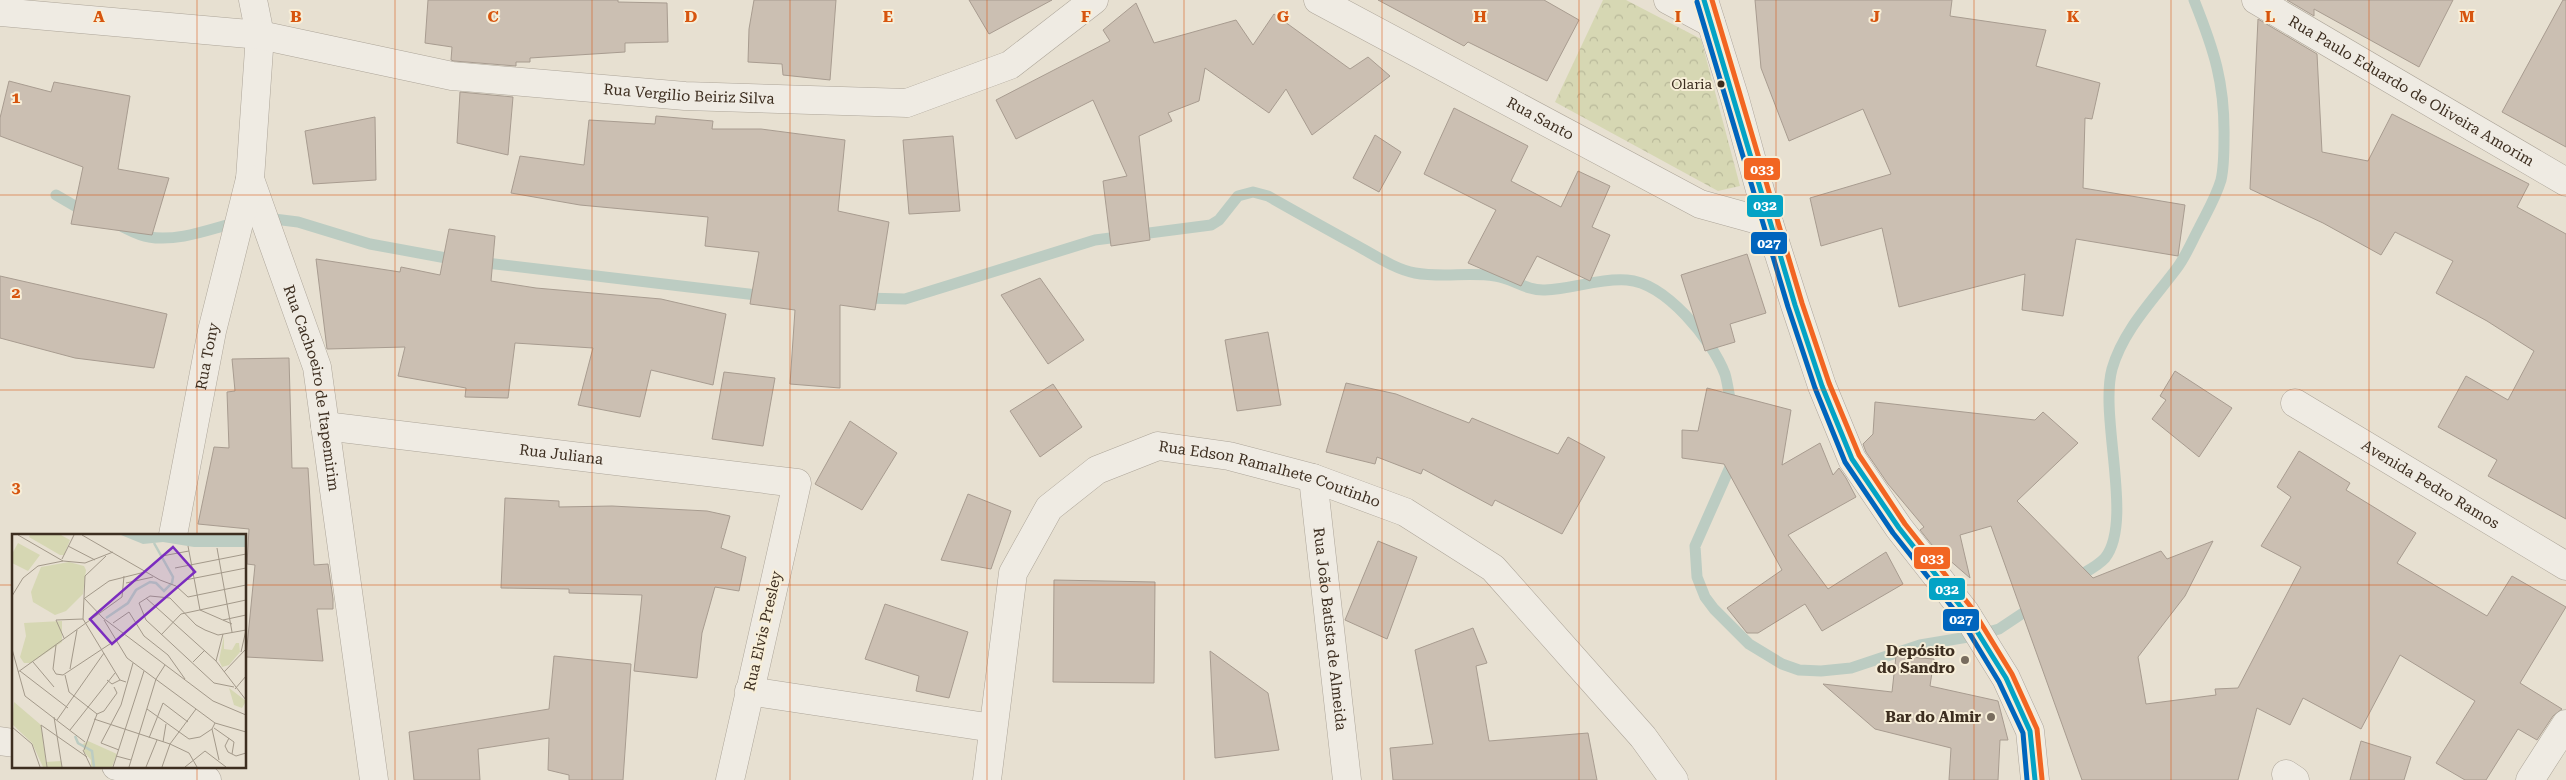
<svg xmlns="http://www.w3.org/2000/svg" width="2566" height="780" font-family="'Roboto Serif',serif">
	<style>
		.park { fill: url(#park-crowns) }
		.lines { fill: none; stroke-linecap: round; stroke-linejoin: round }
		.stream { stroke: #bcccc2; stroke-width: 11 }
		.building { fill: #cbbfb2; stroke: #a89c90 }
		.minor-casing { stroke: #ada599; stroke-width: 29 }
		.minor { stroke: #efebe3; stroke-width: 28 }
		.bus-1-casing { stroke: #f7eed8; stroke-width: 9 }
		.bus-2-casing { stroke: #f7eed8; stroke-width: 9 }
		.bus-3-casing { stroke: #f7eed8; stroke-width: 9 }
		.bus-1 { stroke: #03a3c5; stroke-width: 5 }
		.bus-2 { stroke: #0065bd; stroke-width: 5 }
		.bus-3 { stroke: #f26522; stroke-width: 5 }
		.grid { fill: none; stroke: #d7550e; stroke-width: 1; stroke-opacity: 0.55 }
		.bus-dot { fill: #3d2e20; stroke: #f7eed8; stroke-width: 2 }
		.poi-dot { fill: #786c5e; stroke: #f7eed8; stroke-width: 2 }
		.labels { text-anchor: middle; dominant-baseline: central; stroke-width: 4; stroke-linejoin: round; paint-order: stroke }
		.bus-label { font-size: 14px; fill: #3d2e20; stroke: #f7eed8; text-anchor: end }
		.street-label { font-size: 15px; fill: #3d2e20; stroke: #f7eed8 }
		.poi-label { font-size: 15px; font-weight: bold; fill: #3d2e20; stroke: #f7eed8; text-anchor: end }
		.inset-river { fill: none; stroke: #bcccc2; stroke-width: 2.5 }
		.inset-road { fill: none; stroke: #a3998a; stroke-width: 1 }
		.view { fill: #7b2cbf; fill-opacity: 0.15; stroke: #7b2cbf; stroke-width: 2.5 }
		.inset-edge { fill: none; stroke: #3d2e20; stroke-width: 2.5 }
		.grid-label { font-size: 16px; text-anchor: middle; font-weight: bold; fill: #d7550e; stroke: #f7eed8; stroke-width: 4; stroke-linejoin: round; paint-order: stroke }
		.line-badge { stroke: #f7eed8; stroke-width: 2 }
		.badge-label { font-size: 14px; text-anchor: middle; font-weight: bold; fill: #fff }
	</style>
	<defs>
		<pattern id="park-crowns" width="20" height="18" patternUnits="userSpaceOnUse" patternTransform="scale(1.25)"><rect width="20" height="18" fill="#d6d7b3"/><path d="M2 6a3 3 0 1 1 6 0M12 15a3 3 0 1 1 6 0" fill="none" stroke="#b9b99a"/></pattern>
	</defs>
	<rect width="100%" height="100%" fill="#e7e0d1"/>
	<path class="park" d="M1603,0h23l75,39 39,147 -22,5 -163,-89z"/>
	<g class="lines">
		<path class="stream" d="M56,195l31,18
			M266,218l32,4 72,22 87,16
			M123,227c8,4 17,9 26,10 29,5 61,-8 89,-15
			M478,262l287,34
			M863,298l42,1 190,-59 116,-15 8,-5 19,-24 15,-4 15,4c28,16 57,32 86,48 19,10 40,25 61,29 27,5 53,-1 80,3 17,2 31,15 50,14 28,-1 54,-12 82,-10 39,3 85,60 98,94 3,10 4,23 7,33
			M1733,458l-3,9 -35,79 2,31 8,20 9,12 35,35 33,20 17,6 22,1 30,-3 69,-23 54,-9 25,-7 36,-24
			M2074,579c9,-6 23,-12 31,-21 29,-36 -6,-141 7,-189 11,-39 42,-70 65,-101 9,-12 15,-27 22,-40 8,-16 17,-31 22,-48 3,-13 3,-28 3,-42 1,-55 -10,-88 -30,-138"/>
	</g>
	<path class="building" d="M428,0h190v2l49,1 1,39 -43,1v9l-95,6v4h-14v4l-62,-5 -3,-1 1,-13 -27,-4z
		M754,0h82l-6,80 -47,-5 -1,-11 -34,-2 1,-33z
		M969,0h83l-63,34z
		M1378,0h166l35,20 -32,61 -79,-39 -4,4z
		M1755,0h197l-2,16 96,14 -10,36 64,17 -8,36 -7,-1 -2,70 102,17 -7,51 -102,-17 -13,77 -41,-6 3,-36 -126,33 -17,-79 -61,18 -11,-48 81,-24 -28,-65 -74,32 -28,-73z
		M2287,0h166l-34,67 -105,-58v7z
		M2563,0h3v147l-64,-35z
		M1136,3l18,40 82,-23 17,25 21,-31 76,55 18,-12 22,19 -78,59 -26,-46 -17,24 -64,-45 -6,33 -31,12 4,8 -33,15 11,104 -39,6 -8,-65 24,-5 -34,-76 -77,39 -20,-39 114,-59 -7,-11z
		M2258,19l59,35 5,98 46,9 24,-47 137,70 -12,23 49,27v285l-78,-43 9,-16 -59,-33 28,-51 42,24 26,-49 -47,-30 -51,-28 17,-32 -58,-29 -14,23 -58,-32 -73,-34z
		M9,81l42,11 3,-10 76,14 -12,73 51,9 -17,57 -81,-11 12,-57 -83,-31v-18z
		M460,92l53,5 -5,58 -51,-12z
		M1454,108l74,38 -17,35 50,26 17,-36 32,15 -18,41 18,8 -20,46 -53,-25 -16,30 -53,-23 28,-53 -72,-36z
		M656,116l57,5 -1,8h49l84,11 -7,71 51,11 -14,88 -35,-5v83l-50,-4 5,-74 -45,-6 9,-52 -54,-6 3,-29 -128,-12 -69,-12 9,-37 64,9 5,-45 66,4z
		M375,117l1,63 -63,4 -8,-53z
		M1375,135l26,17 -22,40 -26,-14z
		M953,136l7,75 -51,3 -6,-74z
		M449,229l46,7 -4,45 45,7 125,11 65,15 -13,71 -62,-15 -11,47 -62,-12 15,-57 -78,-5 -7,55 -43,-1 1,-9 -68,-12 7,-29 -78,2 -11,-90 84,13 1,-5 39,8z
		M1747,254l19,59 -36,11 5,18 -30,9 -24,-76z
		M0,276l167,38 -13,54 -79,-10 -75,-20z
		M1040,278l44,62 -36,24 -47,-69z
		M1268,332l13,73 -44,6 -12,-71z
		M289,358l3,110h16l6,97 14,-1 5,35v10h-16l6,52 -77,-4 9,-92 -8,-1 2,-35 -51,-5 16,-77 15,1 -2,-56 8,-1 -3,-32z
		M2175,371l57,37 -33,49 -47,-38 14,-19 -6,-4z
		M724,372l51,6 -12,68 -51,-7z
		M1346,383l50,11 73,29 3,-5 86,36 10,-17 37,20 -43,77 -67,-34 -3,6 -69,-37 -2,5 -44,-17 -2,7 -49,-12z
		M1053,384l29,43 -42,30 -30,-46z
		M1707,388l84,22 -9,55 38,-22 13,32 6,-7 7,10 10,19 -68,38 40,54 58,-37 17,32 -81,47 -17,-27 -47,29h-11l-20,-25 55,-38 -58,-106 -42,-6v-28l16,1z
		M1875,402l160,18 8,-8 35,31 -61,58 76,77 68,-27 6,8 46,-18 -28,55 -47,61 8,47 70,-9 -1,-6 23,-1 63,-121 -40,-21 30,-49 -14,-10 22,-36 51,32 -4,7 70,43 -19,30 90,53 25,-40 54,31 -46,76 42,26 -9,7 -16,24 -19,-11 -32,51h-21l-29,-17 39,-62 -75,-46 -39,74 -58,-31 -13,27 -33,-17 -19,72h-156l-91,-254 -31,9 10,43 -38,-33 -12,-15 4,-3 -36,-43 -22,-32 -3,-8 10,-10z
		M850,421l47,32 -35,57 -47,-26z
		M968,494l43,17 -20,58 -50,-9z
		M505,498l54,3v6l53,-1 95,5 23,5 -9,32 25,9 -7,34 -24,-4 -13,46 -5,45 -63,-7 8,-76 -73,-2v-4l-68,-1z
		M1378,541l39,16 -30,82 -42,-19z
		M1054,580l101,2 -1,101 -101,-1z
		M885,604l83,28 -19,66 -33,-7 3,-15 -54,-17z
		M1473,628l14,35 -11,3 13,75 99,-8 9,47h-204l-3,-32 43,-4 -18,-94z
		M1210,651l58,42 11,57 -64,8z
		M554,656l77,8 -8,116h-54v-5l-21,-5 1,-32 -71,11 2,31h-66l-5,-48 140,-23z
		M1896,656l38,3 -4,27 68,15 10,39h-8l-2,40h-49l2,-32 -76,-19 -52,-45 69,8z
		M2361,741l50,16 -7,23h-54z"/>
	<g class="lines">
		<g class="minor-casing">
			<g id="minor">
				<path id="s1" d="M253,0l7,35 -10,144 67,188 57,413"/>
				<path id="s2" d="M1318,0l382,204 69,19"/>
				<path d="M1668,0l43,23"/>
				<path d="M1704,0l31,99 34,124 26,82 27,81 30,73 47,69 66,84 41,66 24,53 5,49"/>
				<path id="s3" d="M2256,0l310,182"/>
				<path id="s4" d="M0,12l260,23 192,41 233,20 222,7 103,-38 84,-65"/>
				<path id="s5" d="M2295,403l271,163"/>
				<path id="s6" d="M325,426l472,57 -67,297"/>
				<path id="s7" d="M1313,478l34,302"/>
				<path id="s8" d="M173,535l39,-204 38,-152"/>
				<path d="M749,691l244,37"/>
				<path d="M0,741l14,2"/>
				<path d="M116,766l91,14"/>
				<path d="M2286,774l9,6"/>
				<path id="s9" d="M987,780l26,-207 36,-65 48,-38 61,-24 71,10 84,22 92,34 88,56 150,169 31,43"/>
				<path d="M2530,780l36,-56"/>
			</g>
		</g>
		<use href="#minor" class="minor"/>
		<g class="bus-1-casing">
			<path id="bus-1" d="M1704,0l91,305 27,81 30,73 47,69 66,84 41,66 24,53 5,49"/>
		</g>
		<g class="bus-2-casing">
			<path id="bus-2" d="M1697,2l91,305 27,81 30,74 48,71 66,83 40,66 24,51 4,47"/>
		</g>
		<g class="bus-3-casing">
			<path id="bus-3" d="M1712,0l90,303 27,80 30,72 46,69 66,83 41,67 25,55 5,50"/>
		</g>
		<use href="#bus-1" class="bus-1"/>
		<use href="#bus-2" class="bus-2"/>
		<use href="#bus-3" class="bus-3"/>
	</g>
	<path class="grid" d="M197,0v535M395,0v780M592,0v780M790,0v780M987,0v780M1184,0v780M1382,0v780M1579,0v780M1776,0v780M1974,0v780M2171,0v780M2369,0v780M0,195h2566M0,390h2566M0,585h14M245,585h2321M197,766v14"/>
	<circle class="bus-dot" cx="1721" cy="84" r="4.5"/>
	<g class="poi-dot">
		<circle cx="1965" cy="660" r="5"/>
		<circle cx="1991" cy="717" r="5"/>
	</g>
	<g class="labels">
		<g class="bus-label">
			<text x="1712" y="84">Olaria</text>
		</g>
		<g class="street-label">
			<text stroke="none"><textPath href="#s3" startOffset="180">Rua Paulo Eduardo de Oliveira Amorim</textPath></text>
			<text stroke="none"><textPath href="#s4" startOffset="695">Rua Vergilio Beiriz Silva</textPath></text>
			<text stroke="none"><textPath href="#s2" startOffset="252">Rua Santo</textPath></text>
			<text stroke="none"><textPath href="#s8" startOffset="182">Rua Tony</textPath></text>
			<text stroke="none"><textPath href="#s1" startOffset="399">Rua Cachoeiro de Itapemirim</textPath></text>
			<text stroke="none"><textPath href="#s6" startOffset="238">Rua Juliana</textPath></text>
			<text stroke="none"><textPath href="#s9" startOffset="525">Rua Edson Ramalhete Coutinho</textPath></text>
			<text stroke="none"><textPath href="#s5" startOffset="158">Avenida Pedro Ramos</textPath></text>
			<text stroke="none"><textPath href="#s7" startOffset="152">Rua João Batista de Almeida</textPath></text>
			<text transform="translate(763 631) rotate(-77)">Rua Elvis Presley</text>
		</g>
		<g class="poi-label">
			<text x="1955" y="651">Depósito<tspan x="1955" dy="17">do Sandro</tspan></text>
			<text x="1981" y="717">Bar do Almir</text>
		</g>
	</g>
	<g transform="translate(12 534)">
		<rect width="234" height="234" fill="#e7e0d1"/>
		<path d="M18,1h31l9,5 -6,15h-4l-31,-18z" fill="#d6d7b3"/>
		<path d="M57,28l15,4 2,4 -3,24 -17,17 -11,4 -22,-13 -2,-10 10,-25zM50,87v21l-31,21h-7l-4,-6 6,-21 -2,-13zM212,102v13l8,1 4,-7h3l1,9 -11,13 -7,2 -3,-7zM217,154l17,13 -4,7 -8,-3zM2,168l27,23 5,37 15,-1 1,6h-19l-11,-24 -20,-19zM76,207l29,13 -5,13h-21v-7l-7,-8 -1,-8z" fill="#d6d7b3"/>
		<path d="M6,9l22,12 -12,16 -16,-8v-9z" fill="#d6d7b3"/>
		<path d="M109,1h125v12h-52l-31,-5 -20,2z" fill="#bcccc2"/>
		<path class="inset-river" d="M94,84l22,-15 8,-13 14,-8 6,1 8,8 8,-8 1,-6 -19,-34M63,202l3,7 14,8 2,16"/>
		<path class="inset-road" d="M6,1l45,26M70,1l78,45 16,6 12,11 58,-12M56,12l27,14M176,12l12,64M205,14l15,84M94,22l-21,20 -2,43 37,61 6,2M150,22l27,-5M50,25l12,-24M163,34l71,-14M173,46l61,-12M114,49l27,-6M0,62l11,-18 15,-12 25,-5 22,2 28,-11M72,64l19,20 110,83 33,14M73,64l24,-17 36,-9M134,64l70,63 30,39M188,76l32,14M92,86l23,38 88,65 31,9M211,86l23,-5M101,89l16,-11 15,24 24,19 17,24M149,101l20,-21 65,-14M52,104l-8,-18 27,-1M44,111l-3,24 3,5 7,1 62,-41M0,115l13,47 60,46M229,118l5,-22M204,127l7,-27M21,128l21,25M181,128l12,-12M58,135l7,-39M8,137l48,37M6,138l104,-75 2,-21M212,138l22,-23M53,141l4,17 28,22M95,146l5,4 8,-4M222,153l-20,-4 -68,-63 -7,-17 11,-7 20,2 26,27 9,5 13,5 28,-5M223,155l11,-13M135,175l42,30 11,-2 12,-8 3,-6M85,180l7,-3 13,-18 -3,-6M42,183l8,50M82,185l76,25 19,9 8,14M45,186l47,-67M29,191l46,32M29,191l6,42M0,193l20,17 8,23M202,194l20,14 -2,12M200,195l7,31M58,196l45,-57M137,204l14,-35 25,19M217,204l-4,8 3,6 8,4 10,-3M151,208l3,-18M71,216l8,17M72,216l13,-36M107,216l-18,-7 20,-38 12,-42M104,222l15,4M101,233l31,-96M117,233l27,-88 9,-14M134,233l11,-27M150,233l8,-23 26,-35M173,233l20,-16 21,16"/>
		<path class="view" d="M161,13l22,25 -83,72 -22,-25z"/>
		<rect width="234" height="234" class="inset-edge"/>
	</g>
	<g class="grid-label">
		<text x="99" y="22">A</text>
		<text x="296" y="22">B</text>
		<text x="493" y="22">C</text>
		<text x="691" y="22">D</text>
		<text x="888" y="22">E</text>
		<text x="1086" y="22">F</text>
		<text x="1283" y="22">G</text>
		<text x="1480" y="22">H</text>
		<text x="1678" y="22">I</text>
		<text x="1875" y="22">J</text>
		<text x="2073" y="22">K</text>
		<text x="2270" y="22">L</text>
		<text x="2467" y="22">M</text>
		<text x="16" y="103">1</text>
		<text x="16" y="298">2</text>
		<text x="16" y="493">3</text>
	</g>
	<g class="line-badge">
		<rect x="1743" y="157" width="38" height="24" rx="5" fill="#f26522"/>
		<rect x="1746" y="194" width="38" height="24" rx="5" fill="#03a3c5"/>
		<rect x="1750" y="231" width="38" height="24" rx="5" fill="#0065bd"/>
		<rect x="1913" y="546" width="38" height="24" rx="5" fill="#f26522"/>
		<rect x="1928" y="577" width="38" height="24" rx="5" fill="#03a3c5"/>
		<rect x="1942" y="608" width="38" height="24" rx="5" fill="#0065bd"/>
	</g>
	<g class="badge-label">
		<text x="1762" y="174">033</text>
		<text x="1765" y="210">032</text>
		<text x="1769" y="248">027</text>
		<text x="1932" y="563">033</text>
		<text x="1947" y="594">032</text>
		<text x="1961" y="624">027</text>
	</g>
</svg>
